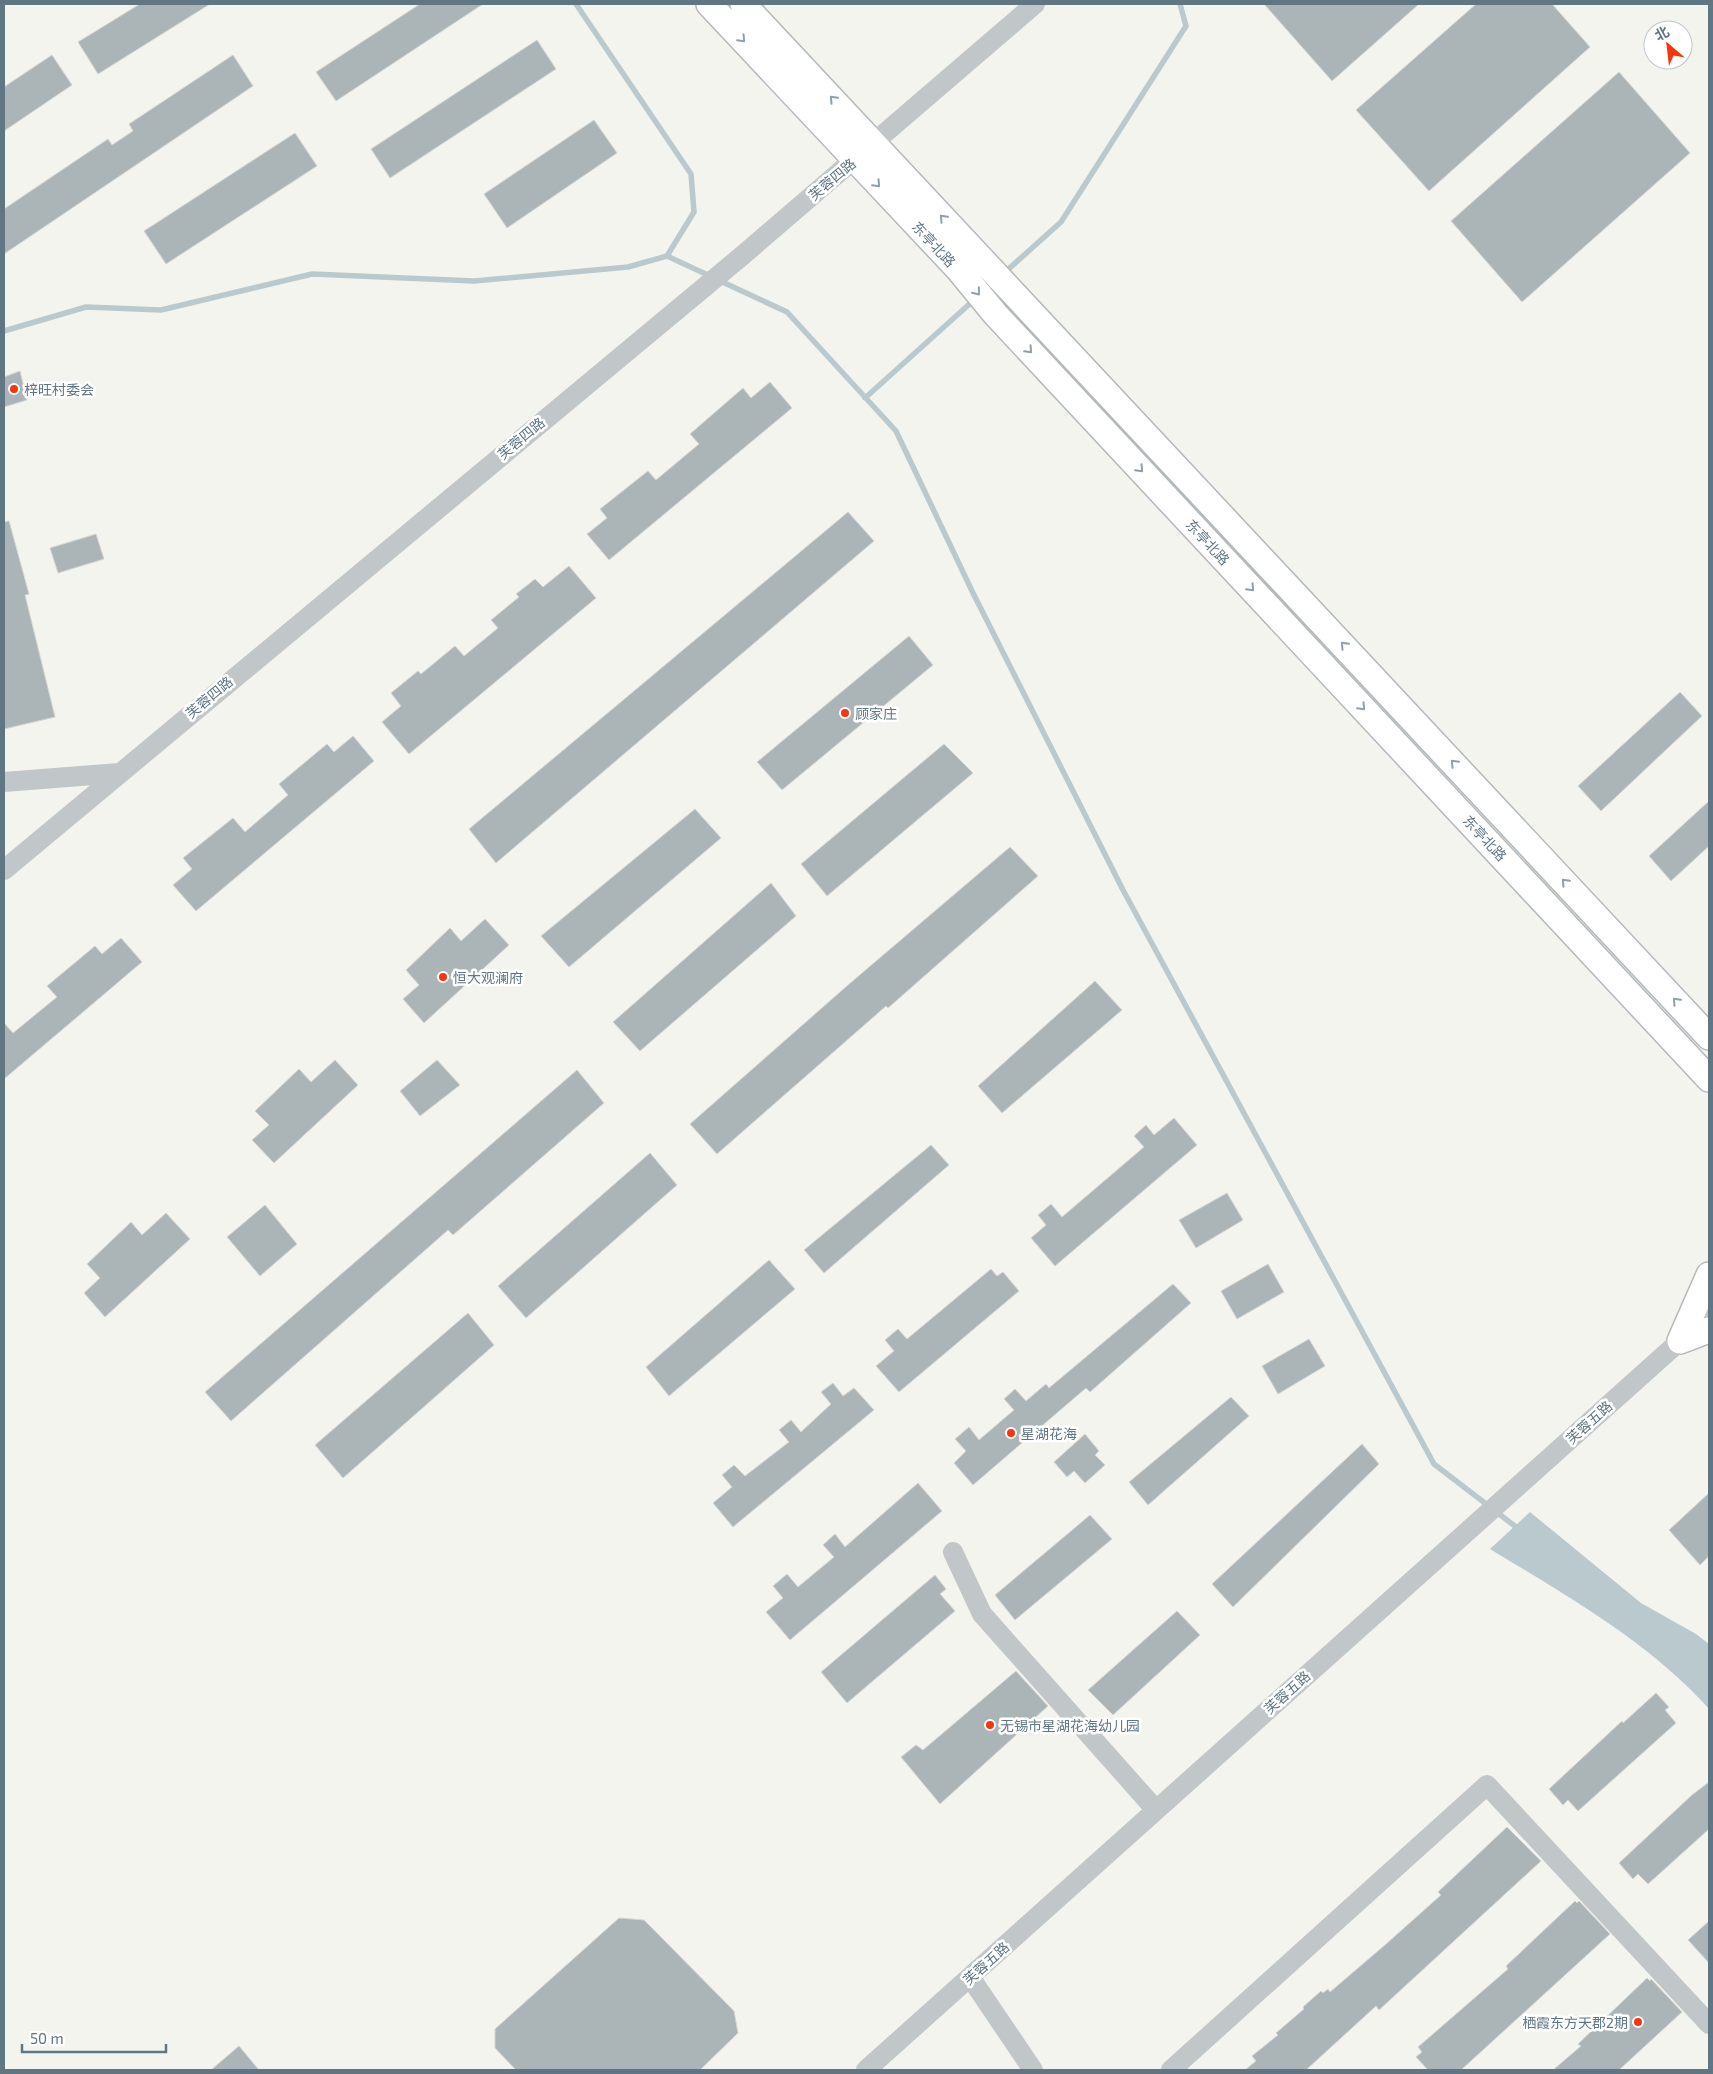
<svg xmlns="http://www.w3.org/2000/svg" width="1713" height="2074" font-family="'Exo 2','Noto Sans SC',sans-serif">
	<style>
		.water { fill: #bac9cd }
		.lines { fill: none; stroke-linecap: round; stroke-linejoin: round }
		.stream { stroke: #bac9cd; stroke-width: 5.5 }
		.building { fill: #abb5b8; stroke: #d5d5d2 }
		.major-casing { stroke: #b4b9bc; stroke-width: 28 }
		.minor { stroke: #c1c6c8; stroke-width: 20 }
		.major { stroke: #fff; stroke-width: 25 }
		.oneway { stroke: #909fa8 }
		.poi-dot { fill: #f5360e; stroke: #fff; stroke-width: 2 }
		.labels { text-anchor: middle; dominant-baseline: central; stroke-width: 5; stroke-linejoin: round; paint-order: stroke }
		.street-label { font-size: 14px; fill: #607683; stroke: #fff }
		.poi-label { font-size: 14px; fill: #607683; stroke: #fff; text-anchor: start }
	</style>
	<rect width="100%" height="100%" fill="#f4f4ef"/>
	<path class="water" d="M1530,1512l111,91 55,31 13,10v65c-60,-67 -142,-113 -219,-160z"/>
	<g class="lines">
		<path class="stream" d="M576,4l115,170 3,38 -27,44 43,20
			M1003,274l58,-52 125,-196 -6,-22
			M718,280l69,32 109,119 77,162 150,297 311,574 86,66
			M4,331l82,-24 75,3 151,-36 162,7 154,-14 39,-11
			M865,398l110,-99"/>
	</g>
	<path class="building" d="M140,4h70l-112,70 -20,-32z
		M420,4h63l-147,97 -20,-29z
		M1264,4h155l-87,77z
		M1476,4h76l38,43 -161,144 -73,-81z
		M537,40l19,29 -166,109 -19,-29z
		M52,55l20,30 -68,46v-44z
		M233,55l20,31 -249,168v-45l104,-70 4,6 21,-14 -4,-7z
		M1619,72l71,81 -168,149 -71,-81z
		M594,120l23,33 -110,75 -23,-34z
		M295,133l22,33 -151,98 -22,-33z
		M20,371l7,29 -23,7v-30z
		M770,382l22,26 -183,152 -22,-26 20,-16 -7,-9 48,-38 8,9 43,-36 -9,-10 53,-46 8,10z
		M848,512l26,29 -378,322 -27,-34z
		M9,521l20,73 -4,1 30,122 -51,12v-207z
		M96,534l8,25 -46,14 -8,-25z
		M569,566l27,32 -187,156 -27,-32 19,-16 -10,-13 27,-22 3,3 34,-28 9,10 34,-28 -7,-8 28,-23 -3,-3 19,-15 8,8z
		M909,636l24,29 -151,125 -25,-28z
		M1680,692l22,24 -101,95 -23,-25z
		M353,736l21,25 -178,150 -23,-26 19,-16 -9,-11 50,-40 12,14 43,-37 -9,-11 48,-40 7,8z
		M944,744l29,29 -146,123 -26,-32z
		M1709,801v45l-38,35 -22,-25z
		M695,809l26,29 -152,129 -28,-31z
		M1010,847l28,29 -150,132 -2,-2 -169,148 -27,-30 158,-139z
		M771,883l25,33 -156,135 -27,-29z
		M485,919l24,26 -85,78 -21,-24 16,-14 -13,-15 44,-42 11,13z
		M121,938l21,24 -138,117v-56l9,10 44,-36 -10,-11 48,-40 7,8z
		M1095,981l27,29 -120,103 -24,-27z
		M335,1060l23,25 -84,78 -22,-23 17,-15 -14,-14 44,-42 12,13z
		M437,1060l23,25 -40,31 -20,-25z
		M577,1070l27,33 -151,132 -5,-5 -217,191 -26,-29z
		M1174,1118l23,27 -142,121 -24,-28 15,-13 -8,-10 13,-11 11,13 82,-70 -10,-11 12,-11 8,10z
		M931,1145l18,20 -125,108 -20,-23z
		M650,1153l27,32 -151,133 -28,-32z
		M1227,1193l16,27 -47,28 -17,-28z
		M265,1205l32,39 -37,32 -33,-39z
		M166,1213l24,26 -85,78 -21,-24 16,-15 -13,-14 44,-42 11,13z
		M769,1260l26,29 -126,107 -23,-29z
		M1268,1264l16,28 -47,27 -16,-28z
		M991,1269l6,7 6,-4 16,19 -120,101 -23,-26 18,-15 -9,-11 13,-11 9,10z
		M1173,1284l18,19 -101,89 -4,-4 -113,97 -19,-22 12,-12 -11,-12 14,-12 10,13 35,-30 -10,-11 11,-10 11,12 20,-17 3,4z
		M468,1313l26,32 -151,133 -28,-33z
		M1309,1339l16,27 -47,28 -16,-28z
		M833,1383l10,13 11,-8 20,22 -141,117 -20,-24 19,-16 -10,-12 12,-10 11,11 44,-34 -10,-12 12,-10 10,12 30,-28 -10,-12z
		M1231,1397l18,19 -101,89 -19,-23z
		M1085,1434l14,17 -4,4 10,10 -20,18 -11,-12 -7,6 -13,-15z
		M1362,1444l17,20 -146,143 -21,-23z
		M918,1483l24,28 -152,129 -24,-28 17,-14 -10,-12 14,-12 11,13 36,-30 -11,-12 12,-11 10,13z
		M1709,1493v63l-9,9 -31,-35z
		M1090,1515l22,24 -97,81 -20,-25z
		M935,1575l11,14 -6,5 15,17 -108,92 -26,-31z
		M1177,1611l23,24 -87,80 -25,-25z
		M1016,1671l32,35 -108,98 -39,-47 15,-12 7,5z
		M1656,1693l13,14 -4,3 11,13 -98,88 -10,-11 -5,5 -14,-16 73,-68 1,2z
		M1709,1782v47l-61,55 -10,-10 -5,5 -14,-16 73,-68z
		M1507,1827l34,34 -162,149 -3,-4 -70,64h-61l11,-9 -4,-5 26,-21 -2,-2 28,-24 -1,-2 18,-16 2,2 5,-4 2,3 55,-47 56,-50 -3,-3z
		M1575,1901l2,2 2,-2 31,33 -149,136h-33l-12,-13 6,-5 -4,-5 90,-78 -2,-3z
		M619,1918l25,2 90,91 4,22 -38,37h-184l-21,-22v-19z
		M1709,1921v42l-21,-23z
		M1647,1978l3,3 1,-2 31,33 -63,58h-66l28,-24 -3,-2z
		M239,2046l20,24h-48z"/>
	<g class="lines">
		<g class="major-casing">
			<path id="major" d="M709,4l250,266 37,45 713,764
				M743,4l966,1033
				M1680,1341l29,-66
				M1680,1341l29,-11"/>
		</g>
		<path class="minor" d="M4,782l115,-9
			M4,870l739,-615 292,-251
			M953,1552l29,62 174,196
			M970,1977l63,93
			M866,2070l843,-755
			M1171,2070l316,-285 222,239"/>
		<use href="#major" class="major"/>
	</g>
	<defs><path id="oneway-chevron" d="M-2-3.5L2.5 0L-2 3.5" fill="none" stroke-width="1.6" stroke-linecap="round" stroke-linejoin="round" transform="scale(1.25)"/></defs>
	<g class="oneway">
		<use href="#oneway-chevron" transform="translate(742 39) rotate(47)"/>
		<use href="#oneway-chevron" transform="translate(833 99) rotate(-133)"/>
		<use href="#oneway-chevron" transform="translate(877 184) rotate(47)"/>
		<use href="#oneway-chevron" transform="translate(943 218) rotate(-133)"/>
		<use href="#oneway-chevron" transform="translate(977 292) rotate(51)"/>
		<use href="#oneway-chevron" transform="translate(1029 350) rotate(47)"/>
		<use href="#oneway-chevron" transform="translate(1140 469) rotate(47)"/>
		<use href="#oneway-chevron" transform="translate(1251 588) rotate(47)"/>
		<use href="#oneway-chevron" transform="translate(1344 645) rotate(-133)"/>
		<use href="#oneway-chevron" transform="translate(1362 707) rotate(47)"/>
		<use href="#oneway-chevron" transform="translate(1454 763) rotate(-133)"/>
		<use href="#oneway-chevron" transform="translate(1565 882) rotate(-133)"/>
		<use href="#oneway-chevron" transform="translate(1676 1001) rotate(-133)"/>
	</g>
	<g class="poi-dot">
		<circle cx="14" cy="389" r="5"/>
		<circle cx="845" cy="713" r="5"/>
		<circle cx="443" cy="977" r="5"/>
		<circle cx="1011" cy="1433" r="5"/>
		<circle cx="990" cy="1725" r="5"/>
		<circle cx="1638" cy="2022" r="5"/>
	</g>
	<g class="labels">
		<g class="street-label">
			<text transform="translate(832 179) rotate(-40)">芙蓉四路</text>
			<text transform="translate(934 244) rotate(47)">东亭北路</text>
			<text transform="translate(521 438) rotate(-40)">芙蓉四路</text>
			<text transform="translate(1208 542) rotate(47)">东亭北路</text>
			<text transform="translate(209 697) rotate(-40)">芙蓉四路</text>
			<text transform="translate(1485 838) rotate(47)">东亭北路</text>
			<text transform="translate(1589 1422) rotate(-42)">芙蓉五路</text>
			<text transform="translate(1287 1692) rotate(-42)">芙蓉五路</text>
			<text transform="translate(986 1963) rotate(-42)">芙蓉五路</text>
		</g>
		<g class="poi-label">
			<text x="24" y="389">梓旺村委会</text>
			<text x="855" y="713">顾家庄</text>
			<text x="453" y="977">恒大观澜府</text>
			<text x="1021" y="1433">星湖花海</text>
			<text x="1000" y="1725">无锡市星湖花海幼儿园</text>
			<text x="1628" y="2022" text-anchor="end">栖霞东方天郡2期</text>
		</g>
	</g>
	<rect width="1713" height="2074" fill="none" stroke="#607683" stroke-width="10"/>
	<g transform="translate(1668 45) rotate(332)"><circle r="24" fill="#ffffff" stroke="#bfc8cd"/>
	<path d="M0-4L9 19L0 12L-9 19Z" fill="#f5360e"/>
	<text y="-8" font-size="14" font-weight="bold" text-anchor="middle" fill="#607683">北</text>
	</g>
	<path d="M22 2044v8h144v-8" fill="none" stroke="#607683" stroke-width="2.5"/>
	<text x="30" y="2044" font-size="15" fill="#607683" stroke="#ffffff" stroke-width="4" paint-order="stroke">50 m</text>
</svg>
